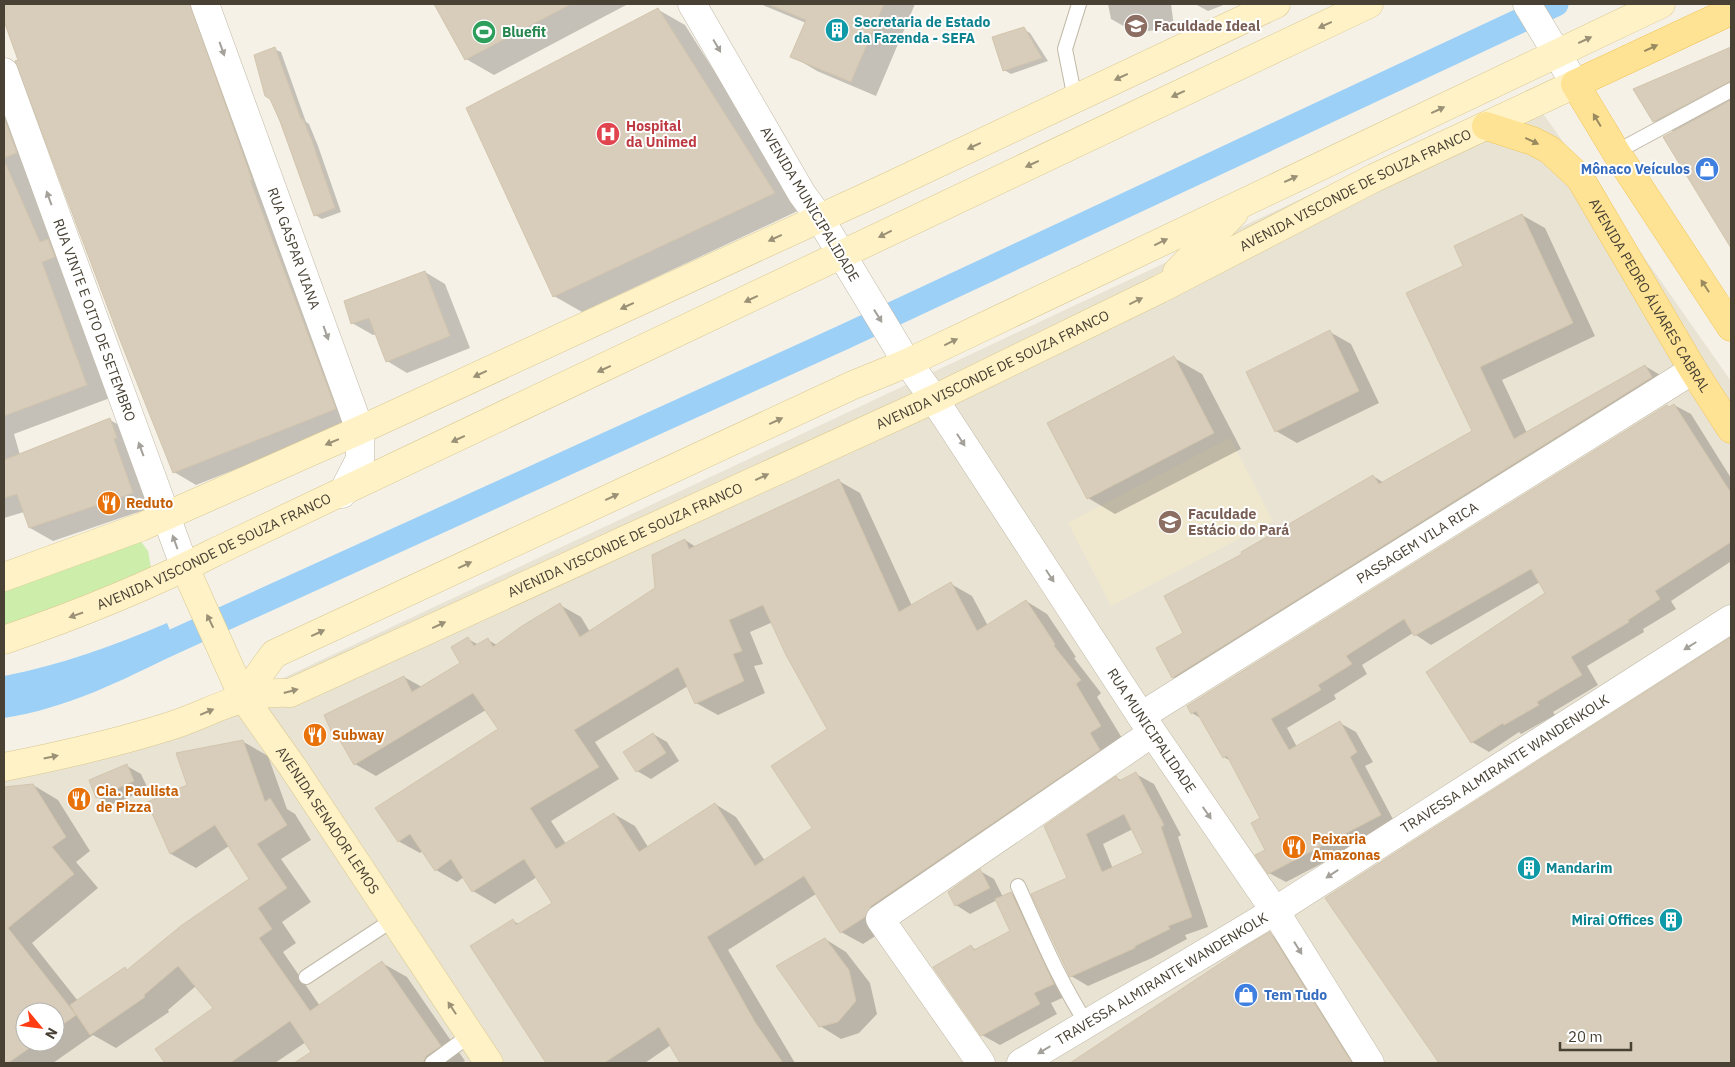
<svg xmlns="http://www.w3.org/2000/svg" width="1735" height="1067" font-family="'IBM Plex Sans',sans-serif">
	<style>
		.residential { fill: #e9e3d3; fill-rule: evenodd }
		.education { fill: #efe7ce }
		.green { fill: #cdedab }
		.water { fill: #9cd0f7 }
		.shadow { fill: #0003; fill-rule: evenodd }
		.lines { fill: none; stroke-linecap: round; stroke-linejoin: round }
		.canal { stroke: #9cd0f7; stroke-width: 25 }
		.building { fill: #d7cdba; stroke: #d3c5ad; fill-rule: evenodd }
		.service-casing { stroke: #c1b9a7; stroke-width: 16 }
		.minor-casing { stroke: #c1b9a7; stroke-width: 29 }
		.tertiary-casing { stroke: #c1b9a7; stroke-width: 29 }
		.secondary-casing { stroke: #d9c891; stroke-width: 29 }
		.primary-casing { stroke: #f0c659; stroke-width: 29 }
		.service { stroke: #fff; stroke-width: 14 }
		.minor { stroke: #fff; stroke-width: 28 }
		.tertiary { stroke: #fff; stroke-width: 28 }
		.secondary { stroke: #fff2c6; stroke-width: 28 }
		.primary { stroke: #ffe395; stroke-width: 28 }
		.oneway { fill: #9a9176 }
		.oneway2 { fill: #a4a09a }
		.oneway3 { fill: #9a8a60 }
		.labels { text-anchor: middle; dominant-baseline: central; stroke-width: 4; stroke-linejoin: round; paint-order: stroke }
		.culture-label { font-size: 14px; font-weight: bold; fill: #0d838f; stroke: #fff; text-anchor: start }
		.education-label { font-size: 14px; font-weight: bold; fill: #785e54; stroke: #fff; text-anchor: start }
		.leisure-label { font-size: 14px; font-weight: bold; fill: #27864d; stroke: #fff; text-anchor: start }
		.health-label { font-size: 14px; font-weight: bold; fill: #be3a42; stroke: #fff; text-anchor: start }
		.shop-label { font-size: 14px; font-weight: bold; fill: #366cbe; stroke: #fff; text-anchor: end }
		.street-label { font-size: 14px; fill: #484134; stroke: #fff }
		.food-label { font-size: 14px; font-weight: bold; fill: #c56008; stroke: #fff; text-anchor: start }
	</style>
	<rect width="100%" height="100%" fill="#f5f1e6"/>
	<path class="residential" d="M1528,92l203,289v682h-1727v-296l239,-70zM25,1012h30v30h-30z"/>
	<path class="education" d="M1230,438l43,83 -162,85 -43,-83z"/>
	<path class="green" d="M139,539l9,12 3,17 -77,40 -70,22v-43z"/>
	<path class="water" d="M167,623l12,29c-55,28 -114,57 -175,66v-42c57,-11 109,-30 163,-53z"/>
	<path class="shadow" d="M4,4h202l151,417 -161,64 -22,-13 -88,-227 -82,-226z
		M435,4h193l-134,71 -28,-16z
		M760,4h155l-39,92 -59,-25 -25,-15 14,-33z
		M1108,4h63l3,23 -38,6 -25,-14z
		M1195,4h31l-18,7z
		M657,9l28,16 117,184 -220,103 -28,-16z
		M1023,29l7,4 18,28 -37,13 -7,-4z
		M1731,48v198l-67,-109 10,-5 -20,-11 -19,-31z
		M274,49l7,3 25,70 3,2 9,22 23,66 -19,7 -7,-4 -44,-117z
		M4,85l106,313 -96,36 6,21 90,-35 23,13 23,73 -103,35 -23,-13 -6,-16 -20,6z
		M1522,215l23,13 50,108 -93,44 25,53 118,-67 22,13 -471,311 -23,-13 12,-43 59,-79 129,-79 11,7 89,-52 -8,-165z
		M425,272l20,12 25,64 -63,25 -20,-12 -10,-27 -4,1 -21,-12z
		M1330,332l21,12 28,59 -82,40 -21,-12z
		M1174,358l28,16 39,75 -126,65 -27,-16z
		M1674,405l17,9 40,64v86l-1,-2 -59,39 5,8 -33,20 1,3 -57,34 11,19 -45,27 2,3 -34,19 -2,-2 -30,20 -17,-10 75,-149 -7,-11 -109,63 -18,-12 -51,32 5,9 -33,21 2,4 -49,29 10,19 43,-24 16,9 17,30 -8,4 31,59 -110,57 -17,-9 -8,-54 -29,-57 -8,-5 -22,-38 -10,-6z
		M839,481l21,12 52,113 39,-22 21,12 16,30 38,-25 21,13 29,43 -2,1 27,35 -4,4 25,41 -236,191 -23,15 -22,-12 -25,-38 -88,56 67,113h-114l-10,-18 -26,18h-97l-76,-117 41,-25 6,3 34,-21 -16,-26 -42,27 -22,-13 -9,-14 -7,5 -21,-12 -13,-19 -3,2 -22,-12 101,-111 -13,-20 -110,66 -21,-12 -17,-30 -5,-2 71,-55 18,10 40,-24 6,-24 11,6 9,-5 9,5 63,-40 21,12 9,15 66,-44 29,-48 11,7zM773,622l56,108 -15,98 -49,33 -29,-44 -21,-13 -67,43 -13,-21 -21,-12 -48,30 -15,-23 68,-42 -24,-37 93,-56 8,17 22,12 47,-22 -11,-27 9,-2 -13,-32z
		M1731,638v425h-289l-115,-165z
		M653,734l14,8 12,19 -28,18 -14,-8z
		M242,741l26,15 19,53 8,5 16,26 -30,19 30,43 -29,20 14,21 -13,9 37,54 62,-43 25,14 58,84 -4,2h-164l16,-11 -7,-10 -31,21h-109l-9,-14 57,-40 -18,-23 -28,24 1,2 -53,36 -23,-13 -40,28h-49v-275l29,-3 25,15 32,51 -14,11 22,26 -66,55 46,58 50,-30 123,-92 -22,-33 -33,22 -25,-14 -23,-52 41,-16zM25,1012h30v30h-30z
		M127,766l14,8 7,15 -37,16 -14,-8z
		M1136,774l18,10 27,51 -3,2 30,90 -23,8 2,4 -35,19 -64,28 -17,-10 -3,-98 -23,-51 72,-49 5,3zM1133,829l12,24 -32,16 -10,-25z
		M980,871l14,8 9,18 8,-4 18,10 42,91 -20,9 6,11 -57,31 -18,-10 -11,-88 6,3 34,-18 -14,-32 -27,14 -14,-9 -7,-13z
		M1270,934l21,12 73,117h-291z
		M825,939l21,13 24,31 7,31 -18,19 -18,6 -21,-13z"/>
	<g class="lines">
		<path class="canal" d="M144,655l700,-318 712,-333"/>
	</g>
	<path class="building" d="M4,4h186l62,176h-2l86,229 -163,64 -53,-133 -105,-279 3,-1 -14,-39z
		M434,4h137l-106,56z
		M768,4h116l-33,78 -61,-25 16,-37z
		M658,8l117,185 -222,104 -87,-189z
		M1024,27l18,31 -39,13 -11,-34z
		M275,47l26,72h2l9,22 23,67 -21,8 -34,-95 -10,-22 -5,-3 -11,-41z
		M1731,47v34l-78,41 -20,-33z
		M1731,100v148l-68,-111z
		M4,117l13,36 -13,5z
		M4,160l36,82 8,-3 7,18 -13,5 45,123 -83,31z
		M1522,214l51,109 -93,44 34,72 131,-74 7,12 -480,301 -16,-30 27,-15 -19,-37 78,-42 -1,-2 132,-77 6,9 93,-53 -66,-138 57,-27 -9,-20z
		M425,271l25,65 -64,26 -17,-44 -18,6 -7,-23z
		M1330,330l29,61 -84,41 -29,-60z
		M1174,356l40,77 -127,66 -40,-76z
		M1674,404l57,89v49l-76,49 5,8 -32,21 1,2 -58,35 11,18 -45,27 2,3 -35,20 -1,-2 -32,20 -45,-71 119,-79 -14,-24 -117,67 -10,-17 -58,37 6,8 -34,21 3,5 -50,29 18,31 51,-29 17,31 -7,5 31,58 -113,59 -13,-19 10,-5 -14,-27 9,-5 -33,-62 -4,2 -27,-47 -5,3 -4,-8 480,-301 2,2z
		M110,418l7,20 -3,1 19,54 -104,35 -12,-34 -13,4v-38z
		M839,479l60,133 52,-30 26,49 49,-31 29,44 -1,2 27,34 -5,4 25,42 -11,7 10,17 -229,156 -6,11 -25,16 -36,-57 -97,61 48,85 28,41h-103l-21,-36 -55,36h-58l-76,-117 43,-27 3,6 36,-22 -28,-44 -52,33 -21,-33 -16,12 -25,-37 -12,8 -23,-34 123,-79 -25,-36 -119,72 -19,-33 -3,1 -8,-18 80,-39 8,16 48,-29 -9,-16 17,-10 6,9 14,-8 5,9 29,-21 38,-23 20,34 75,-49 -3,-33 33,-16 4,10zM763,605l23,50 41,74 -56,37 41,62 -57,38 -40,-63 -76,49 -25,-39 -58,36 -26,-41 69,-41 -25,-37 104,-63 17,37 49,-23 -11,-27 9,-3 -13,-31z
		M1731,637v426h-292l-114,-165z
		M653,733l13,20 -30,19 -13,-20z
		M243,740l22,62 5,-4 17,27 -30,19 30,44 -29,20 14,21 -13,9 51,73 72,-50 59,85 -15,10 -3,7h-129l17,-11 -21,-31 -60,42h-65l-10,-14 58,-41 -35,-42 -34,29 1,2 -55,38 -20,-30 55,-38 2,3 55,-45 67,-46 -34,-54 -45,29 -23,-52 40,-17 -11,-32z
		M127,764l7,17 -38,17 -7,-18z
		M1136,772l28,53 -3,2 31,90 -24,9 2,3 -35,17v2l-65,29 -39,-83 36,-16 -23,-52 72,-50 3,5zM1124,814l19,39 -41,19 -16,-38z
		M33,784l33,53 -14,10 22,27 -66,54 68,87 -21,15v-18h-30v30h13l-30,21h-4v-276z
		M980,869l10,19 -35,18 -7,-14z
		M1011,892l43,92 -20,9 6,11 -59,32 -48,-69 38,-22 3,5 36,-19 -15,-32z
		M1270,932l82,131h-282l178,-118z
		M825,938l24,32 7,31 -18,21 -19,5 -43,-61z"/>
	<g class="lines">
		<g class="service-casing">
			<path id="service" d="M1075,99l-10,-50 14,-45
				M1616,152l115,-62
				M1018,886c22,48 40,93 69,138
				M306,977l88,-58
				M432,1063l38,-28"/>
		</g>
		<g class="minor-casing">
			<g id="minor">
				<path id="s1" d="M205,4l155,426v29l-18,35"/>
				<path d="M692,4l110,190 17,23"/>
				<path id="s2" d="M4,72l162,444"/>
				<path id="s3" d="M1141,716l552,-346"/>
				<path d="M981,1063l-101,-144 272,-186"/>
				<path id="s4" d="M1021,1063l254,-152 456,-292"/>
			</g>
		</g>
		<g class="tertiary-casing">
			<g id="tertiary">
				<path d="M1527,4l48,80"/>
				<path id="s5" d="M819,217l82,136 33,46 207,317 134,195 95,152"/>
				<path d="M166,516l19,52"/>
			</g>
		</g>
		<g class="secondary-casing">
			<g id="secondary">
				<path d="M1177,272l57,-59"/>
				<path id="s6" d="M185,568l58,129 49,69 197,297"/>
				<path d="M4,577l137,-50 219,-97 519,-239 397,-187"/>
				<path id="s7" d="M4,640c73,-25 143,-53 211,-88l1154,-548"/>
				<path d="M243,697l31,-43 579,-269 54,-22 754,-359"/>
				<path id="s8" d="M4,767c55,-11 109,-23 163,-40 43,-13 75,-37 123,-34l644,-294 226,-110 214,-111 201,-94"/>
			</g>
		</g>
		<g class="primary-casing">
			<g id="primary">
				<path d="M1731,11l-156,73 41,68 115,175"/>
				<path id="s9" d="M1486,126l47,15 17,9 30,28 113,192 38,59"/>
			</g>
		</g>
		<use href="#service" class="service"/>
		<use href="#minor" class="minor"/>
		<use href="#tertiary" class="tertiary"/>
		<use href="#secondary" class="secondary"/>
		<use href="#primary" class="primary"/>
	</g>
	<defs><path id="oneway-solid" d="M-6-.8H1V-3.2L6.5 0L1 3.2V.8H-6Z" transform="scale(1.25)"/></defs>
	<g class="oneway">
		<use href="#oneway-solid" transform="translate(1325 25) rotate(155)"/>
		<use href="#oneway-solid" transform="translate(1585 40) rotate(-25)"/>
		<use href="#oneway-solid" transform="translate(1121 77) rotate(155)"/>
		<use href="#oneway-solid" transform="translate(1178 94) rotate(155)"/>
		<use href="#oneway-solid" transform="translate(1438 110) rotate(-25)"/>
		<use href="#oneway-solid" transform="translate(974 146) rotate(155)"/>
		<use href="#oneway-solid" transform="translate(1032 164) rotate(155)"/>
		<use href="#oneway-solid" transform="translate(1291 179) rotate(-25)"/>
		<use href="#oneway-solid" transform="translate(885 234) rotate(153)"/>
		<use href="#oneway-solid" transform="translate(775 238) rotate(155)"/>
		<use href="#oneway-solid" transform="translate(1161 242) rotate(-26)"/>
		<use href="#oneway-solid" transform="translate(751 299) rotate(155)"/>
		<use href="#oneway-solid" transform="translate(1136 301) rotate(-26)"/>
		<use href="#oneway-solid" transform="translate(627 306) rotate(155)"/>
		<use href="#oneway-solid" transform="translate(951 342) rotate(-26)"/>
		<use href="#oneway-solid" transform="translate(604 369) rotate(155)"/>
		<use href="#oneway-solid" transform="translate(480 374) rotate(155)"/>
		<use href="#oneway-solid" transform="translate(776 421) rotate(-25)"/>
		<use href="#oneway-solid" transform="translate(458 439) rotate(155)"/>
		<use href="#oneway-solid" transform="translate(332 442) rotate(157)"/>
		<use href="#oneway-solid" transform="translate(762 477) rotate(-25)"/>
		<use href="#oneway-solid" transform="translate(612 497) rotate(-25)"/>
		<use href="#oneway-solid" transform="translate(465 565) rotate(-25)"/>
		<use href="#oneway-solid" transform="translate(76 615) rotate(161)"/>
		<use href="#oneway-solid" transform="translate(210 621) rotate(-116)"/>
		<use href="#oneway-solid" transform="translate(439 625) rotate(-25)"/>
		<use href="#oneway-solid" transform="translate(318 633) rotate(-25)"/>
		<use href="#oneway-solid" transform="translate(291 691) rotate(-15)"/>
		<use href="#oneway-solid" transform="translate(207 712) rotate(-23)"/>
		<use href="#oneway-solid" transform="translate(51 757) rotate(-12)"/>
		<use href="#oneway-solid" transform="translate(452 1008) rotate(-123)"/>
	</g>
	<g class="oneway2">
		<use href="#oneway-solid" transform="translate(717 46) rotate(60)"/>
		<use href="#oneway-solid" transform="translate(222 49) rotate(70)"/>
		<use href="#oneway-solid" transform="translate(49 198) rotate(-110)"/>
		<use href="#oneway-solid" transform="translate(878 316) rotate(58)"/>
		<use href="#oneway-solid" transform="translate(326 333) rotate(70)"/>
		<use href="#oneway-solid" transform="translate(961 440) rotate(57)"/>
		<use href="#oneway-solid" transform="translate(141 449) rotate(-110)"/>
		<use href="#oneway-solid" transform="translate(175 542) rotate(-110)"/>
		<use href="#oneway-solid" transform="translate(1050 576) rotate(57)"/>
		<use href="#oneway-solid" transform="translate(1690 646) rotate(148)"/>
		<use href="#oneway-solid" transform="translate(1207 813) rotate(55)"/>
		<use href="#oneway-solid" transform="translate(1332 874) rotate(147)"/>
		<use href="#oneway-solid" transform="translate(1298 948) rotate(58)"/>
		<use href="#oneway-solid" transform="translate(1044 1050) rotate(149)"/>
	</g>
	<g class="oneway3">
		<use href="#oneway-solid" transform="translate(1651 48) rotate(-25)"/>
		<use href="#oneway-solid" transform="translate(1597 120) rotate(-121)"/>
		<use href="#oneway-solid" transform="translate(1532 141) rotate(25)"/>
		<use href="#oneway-solid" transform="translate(1705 286) rotate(-123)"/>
	</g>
	<defs>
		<g id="university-disc" transform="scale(1.25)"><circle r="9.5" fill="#8d6e63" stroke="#fff"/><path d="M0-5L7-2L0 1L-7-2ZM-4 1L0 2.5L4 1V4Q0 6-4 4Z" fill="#fff"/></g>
		<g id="building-disc" transform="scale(1.25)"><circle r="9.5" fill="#0f9aa8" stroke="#fff"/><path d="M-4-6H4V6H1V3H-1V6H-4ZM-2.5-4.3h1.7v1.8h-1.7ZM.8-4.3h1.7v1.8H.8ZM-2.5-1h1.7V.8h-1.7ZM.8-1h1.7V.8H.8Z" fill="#fff"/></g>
		<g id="stadium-disc" transform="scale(1.25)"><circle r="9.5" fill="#2e9e5b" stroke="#fff"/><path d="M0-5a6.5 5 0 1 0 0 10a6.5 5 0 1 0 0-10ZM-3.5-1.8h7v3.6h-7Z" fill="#fff"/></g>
		<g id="hospital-disc" transform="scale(1.25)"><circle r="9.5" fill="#e0444e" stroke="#fff"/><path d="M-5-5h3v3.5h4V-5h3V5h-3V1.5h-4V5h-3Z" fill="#fff"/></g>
		<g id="shop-disc" transform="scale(1.25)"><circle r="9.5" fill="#3f7fe0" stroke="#fff"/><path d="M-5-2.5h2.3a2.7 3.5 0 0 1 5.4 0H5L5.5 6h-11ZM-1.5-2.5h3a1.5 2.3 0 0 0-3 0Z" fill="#fff"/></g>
		<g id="restaurant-disc" transform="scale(1.25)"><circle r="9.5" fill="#e8710a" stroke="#fff"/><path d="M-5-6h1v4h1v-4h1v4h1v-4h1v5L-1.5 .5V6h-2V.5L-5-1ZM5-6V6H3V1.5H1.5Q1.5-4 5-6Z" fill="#fff"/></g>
	</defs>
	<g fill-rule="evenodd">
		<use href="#university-disc" x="1136" y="26"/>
		<use href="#building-disc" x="837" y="30"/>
		<use href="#stadium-disc" x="484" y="32"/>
		<use href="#hospital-disc" x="608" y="134"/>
		<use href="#shop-disc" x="1707" y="169"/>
		<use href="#restaurant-disc" x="109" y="503"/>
		<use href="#university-disc" x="1170" y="522"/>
		<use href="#restaurant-disc" x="315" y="735"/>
		<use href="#restaurant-disc" x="79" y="799"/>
		<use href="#restaurant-disc" x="1294" y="847"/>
		<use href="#building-disc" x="1529" y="868"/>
		<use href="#building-disc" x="1671" y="920"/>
		<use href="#shop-disc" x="1246" y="995"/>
	</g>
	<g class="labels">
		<g class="culture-label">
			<text x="854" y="22">Secretaria de Estado<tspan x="854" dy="16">da Fazenda - SEFA</tspan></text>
			<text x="1546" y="868">Mandarim</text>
			<text x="1654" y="920" text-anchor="end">Mirai Offices</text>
		</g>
		<g class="education-label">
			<text x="1154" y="26">Faculdade Ideal</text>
			<text x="1188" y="514">Faculdade<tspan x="1188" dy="16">Estácio do Pará</tspan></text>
		</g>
		<g class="leisure-label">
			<text x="502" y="32">Bluefit</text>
		</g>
		<g class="health-label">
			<text x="626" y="126">Hospital<tspan x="626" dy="16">da Unimed</tspan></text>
		</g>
		<g class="shop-label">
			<text x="1690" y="169">Mônaco Veículos</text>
			<text x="1264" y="995" text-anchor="start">Tem Tudo</text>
		</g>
		<g class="street-label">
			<text stroke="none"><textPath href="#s8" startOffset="1475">AVENIDA VISCONDE DE SOUZA FRANCO</textPath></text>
			<text transform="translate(810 204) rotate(59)">AVENIDA MUNICIPALIDADE</text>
			<text stroke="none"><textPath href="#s1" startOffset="260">RUA GASPAR VIANA</textPath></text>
			<text stroke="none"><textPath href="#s9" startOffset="246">AVENIDA PEDRO ÁLVARES CABRAL</textPath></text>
			<text stroke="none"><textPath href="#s2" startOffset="264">RUA VINTE E OITO DE SETEMBRO</textPath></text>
			<text stroke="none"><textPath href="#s8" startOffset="1070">AVENIDA VISCONDE DE SOUZA FRANCO</textPath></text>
			<text stroke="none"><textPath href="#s8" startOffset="665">AVENIDA VISCONDE DE SOUZA FRANCO</textPath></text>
			<text stroke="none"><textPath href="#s3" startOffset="326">PASSAGEM VILA RICA</textPath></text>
			<text stroke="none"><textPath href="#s7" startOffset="228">AVENIDA VISCONDE DE SOUZA FRANCO</textPath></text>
			<text stroke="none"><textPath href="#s5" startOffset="612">RUA MUNICIPALIDADE</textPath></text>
			<text stroke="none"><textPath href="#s4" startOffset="569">TRAVESSA ALMIRANTE WANDENKOLK</textPath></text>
			<text stroke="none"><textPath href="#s6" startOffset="291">AVENIDA SENADOR LEMOS</textPath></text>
			<text stroke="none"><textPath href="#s4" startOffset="164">TRAVESSA ALMIRANTE WANDENKOLK</textPath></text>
		</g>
		<g class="food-label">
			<text x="126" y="503">Reduto</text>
			<text x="332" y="735">Subway</text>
			<text x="96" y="791">Cia. Paulista<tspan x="96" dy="16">de Pizza</tspan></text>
			<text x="1312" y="839">Peixaria<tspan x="1312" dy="16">Amazonas</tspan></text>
		</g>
	</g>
	<rect width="1735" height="1067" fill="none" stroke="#484134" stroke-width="10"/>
	<g transform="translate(40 1027) rotate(119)"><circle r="24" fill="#ffffff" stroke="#b6b3ae"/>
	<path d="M0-4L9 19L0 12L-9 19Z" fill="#ff3c13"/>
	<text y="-8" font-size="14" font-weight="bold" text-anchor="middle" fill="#484134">N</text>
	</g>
	<path d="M1560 1042v8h71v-8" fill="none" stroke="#484134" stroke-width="2.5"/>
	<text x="1568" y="1042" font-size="15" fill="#484134" stroke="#ffffff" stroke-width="4" paint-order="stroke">20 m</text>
</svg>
